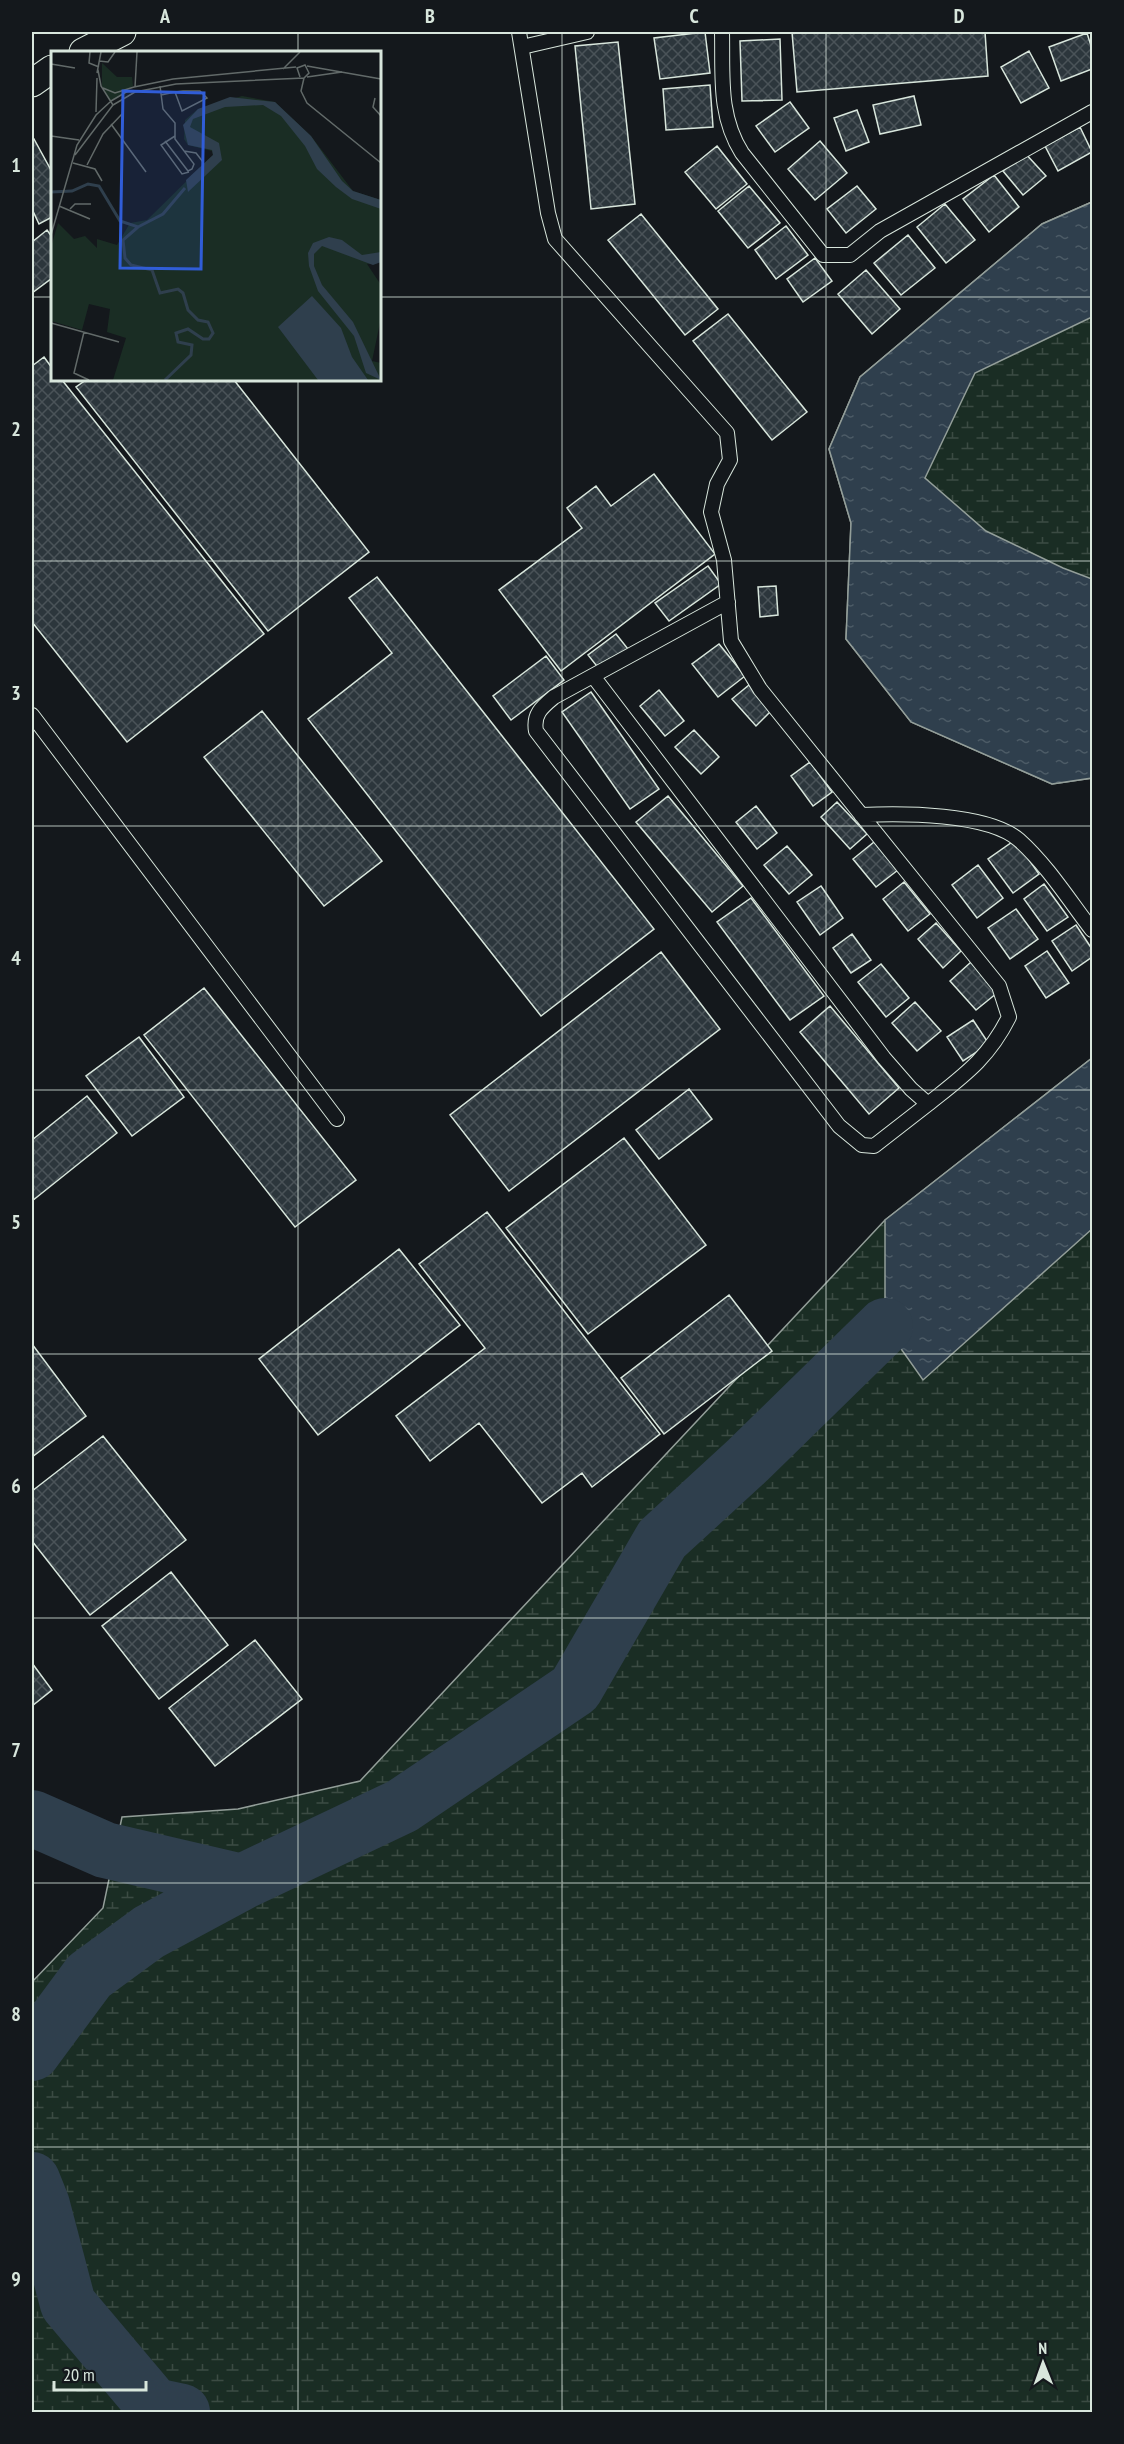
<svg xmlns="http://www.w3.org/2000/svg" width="1124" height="2444" font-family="'PT Sans Narrow',sans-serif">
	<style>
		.wetland { fill: url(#wetland-marsh); stroke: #939e99; stroke-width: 1.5 }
		.water { fill: url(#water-ripples); stroke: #939e99; stroke-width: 1.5 }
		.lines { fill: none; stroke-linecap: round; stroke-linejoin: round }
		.river { stroke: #2f3f4d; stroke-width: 56 }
		.building { fill: url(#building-cross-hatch); stroke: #d8e6dc; stroke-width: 1.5 }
		.service-casing { stroke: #d8e6dc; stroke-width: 16 }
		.minor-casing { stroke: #d8e6dc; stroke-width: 29 }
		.service { stroke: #14181c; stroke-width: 14 }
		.minor { stroke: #14181c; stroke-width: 27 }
		.grid { fill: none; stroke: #d8e6dc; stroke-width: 1.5; stroke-opacity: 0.55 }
		.inset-river { fill: none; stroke: #2f3f4d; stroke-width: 3 }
		.inset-road { fill: none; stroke: #626a69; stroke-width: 1.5 }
		.view { fill: #305dd8; fill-opacity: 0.15; stroke: #305dd8; stroke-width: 3 }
		.inset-edge { fill: none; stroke: #d8e6dc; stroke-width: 3 }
		.neatline { fill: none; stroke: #d8e6dc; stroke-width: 2 }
		.grid-label { font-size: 20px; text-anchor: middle; font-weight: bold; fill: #d8e6dc }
	</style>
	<defs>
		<pattern id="wetland-marsh" width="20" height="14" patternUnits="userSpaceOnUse" patternTransform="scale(1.5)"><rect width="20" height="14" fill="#1a2d24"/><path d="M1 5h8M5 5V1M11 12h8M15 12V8" fill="none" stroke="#3b4b43"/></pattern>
		<pattern id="water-ripples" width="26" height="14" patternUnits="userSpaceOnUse" patternTransform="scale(1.5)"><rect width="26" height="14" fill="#2f3f4d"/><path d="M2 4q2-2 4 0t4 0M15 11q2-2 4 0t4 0" fill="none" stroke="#4c5b66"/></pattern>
		<pattern id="building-cross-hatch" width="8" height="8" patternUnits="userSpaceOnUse" patternTransform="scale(1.5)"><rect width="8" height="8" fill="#2c363c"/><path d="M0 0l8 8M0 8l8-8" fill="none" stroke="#4a5358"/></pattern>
	</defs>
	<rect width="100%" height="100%" fill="#14181c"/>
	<path class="wetland" d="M1092,202v576l-40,6 -141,-62 -65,-83 5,-116 -22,-74 31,-72 182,-153z
		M1092,1058v1354h-1060v-430l71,-74 19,-91 116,-8 122,-28 525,-561z"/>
	<path class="water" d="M1092,202v115l-117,56 -50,105 61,53 77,37 29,11v199l-40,6 -141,-62 -65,-83 5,-116 -22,-74 31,-72 182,-153z
		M1092,1058v171l-169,151 -38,-54v-106z"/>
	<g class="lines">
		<path class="river" d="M32,1818l73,32 137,32 160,-76 173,-117 87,-150 86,-79 137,-134
			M32,2053l57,-77 60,-44 93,-50
			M32,2180l10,25 26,99 86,102 28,6"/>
	</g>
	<path class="building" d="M705,32l5,41 -50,6 -6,-41z
		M792,32h193l3,44 -191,16z
		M1087,33l5,16v20l-31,12 -12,-34z
		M780,39l2,61 -40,1 -2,-60z
		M618,42l17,162 -44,5 -16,-163z
		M1029,51l20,37 -28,15 -20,-36z
		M710,85l3,42 -47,3 -3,-41z
		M914,96l7,29 -41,9 -7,-29z
		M790,102l19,26 -34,24 -19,-26z
		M857,110l12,32 -23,9 -12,-33z
		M1080,127l12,25 -34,19 -13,-25z
		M34,139l18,33v45l-13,7 -7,-15v-69z
		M820,141l27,32 -32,27 -27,-31z
		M717,146l30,38 -31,25 -31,-37z
		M1024,152l22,24 -23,19 -20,-24z
		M994,175l25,32 -30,25 -26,-33z
		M749,186l31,37 -32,25 -30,-37z
		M857,186l19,23 -30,24 -19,-24z
		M945,204l30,36 -29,23 -29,-36z
		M641,214l77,95 -33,26 -77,-95z
		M786,226l22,29 -32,24 -21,-29z
		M47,230l5,7v41l-20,15v-51z
		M908,235l27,33 -34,27 -27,-32z
		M815,258l17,23 -29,21 -16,-23z
		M866,270l34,39 -28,25 -34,-40z
		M728,314l79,98 -35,28 -79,-99z
		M44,357l8,11v12h10l202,254 -137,108 -95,-120v-256z
		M86,380h148l135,172 -101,79 -192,-244z
		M654,474l61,80 -154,117 -62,-81 83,-62 -15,-20 29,-22 15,20z
		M708,566l13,18 -52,37 -14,-18z
		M377,577l277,352 -113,87 -233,-297 84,-66 -43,-55z
		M776,586l2,29 -18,2 -2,-30z
		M616,634l12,15 -28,21 -12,-15z
		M719,644l26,32 -27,21 -26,-33z
		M546,656l18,24 -53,40 -18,-24z
		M749,685l23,25 -16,16 -24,-27z
		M659,690l25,31 -19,15 -25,-30z
		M591,692l68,97 -29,20 -68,-97z
		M262,711l120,150 -58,45 -120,-149z
		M694,730l25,27 -18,17 -26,-27z
		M810,762l22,30 -19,14 -22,-30z
		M668,796l75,90 -31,26 -76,-90z
		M837,802l30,32 -17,15 -29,-32z
		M756,806l21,27 -20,16 -21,-27z
		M1015,840l24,34 -26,19 -25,-34z
		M874,842l24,28 -22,17 -23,-28z
		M787,846l25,29 -23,19 -25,-29z
		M978,865l25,33 -26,20 -25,-33z
		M904,882l26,32 -22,17 -25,-32z
		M1044,884l24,33 -21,14 -23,-32z
		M821,886l22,32 -23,17 -23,-33z
		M751,898l73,98 -34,24 -73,-98z
		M1016,909l22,30 -28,20 -22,-31z
		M936,923l25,28 -18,17 -25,-29z
		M1076,925l16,24v8l-20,14 -20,-30z
		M852,934l19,26 -20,13 -18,-25z
		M1047,951l22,32 -23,15 -21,-32z
		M661,952l59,77 -211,162 -59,-76z
		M971,962l26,31 -21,17 -26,-29z
		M881,964l28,34 -23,19 -28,-35z
		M204,988l152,192 -61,47 -151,-192z
		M915,1002l26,29 -24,20 -25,-28z
		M830,1006l69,82 -30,26 -69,-82z
		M973,1020l16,24 -26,17 -16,-24z
		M139,1037l45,60 -52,39 -46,-60z
		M689,1089l23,30 -53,40 -23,-29z
		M87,1096l30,37 -85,68v-61z
		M624,1138l82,107 -118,89 -82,-106z
		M487,1212l173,222 -68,53 -10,-14 -40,30 -63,-80 -49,38 -34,-45 89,-68 -66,-84z
		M399,1249l61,76 -142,110 -59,-76z
		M729,1295l43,56 -108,83 -43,-56z
		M32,1344l54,72 -54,41z
		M103,1436l83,104 -96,75 -58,-74v-50z
		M171,1572l57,73 -69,54 -57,-73z
		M255,1640l47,59 -87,67 -46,-58z
		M32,1663l20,27 -20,16z"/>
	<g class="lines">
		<g class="service-casing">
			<path id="service" d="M519,32l29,181 7,26 172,194 3,27 -13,24 -6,28 13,48 7,81 29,48 239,297 10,31c-21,42 -46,59 -81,87l-17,-15 -27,-31 -291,-382
				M722,32c1,43 -4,83 20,121l81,102h27l30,-24 212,-119
				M522,47l65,-15
				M728,602l-174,95c-12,10 -21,17 -18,34l303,395 23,19 12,1 54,-42
				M32,715l305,404
				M861,815c40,-2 127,-2 158,25 28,25 50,60 73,90"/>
		</g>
		<g class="minor-casing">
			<path id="minor" d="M83,52l39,-20
				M32,83l20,-14"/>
		</g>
		<use href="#service" class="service"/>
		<use href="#minor" class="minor"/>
	</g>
	<path class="grid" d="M298,32v20M562,32v2380M826,32v2380M32,297h20M380,297h712M298,380v2032M32,561h1060M32,826h1060M32,1090h1060M32,1354h1060M32,1618h1060M32,1883h1060M32,2147h1060"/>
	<g transform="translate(51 51)">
		<rect width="330" height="330" fill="#14181c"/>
		<path d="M191,45l33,6 36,34 42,55 28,9v62l-14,2 14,21v33l-9,43 9,2v17h-268l13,-42 -19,-6 3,-23 -21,-5 -7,26 -31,-9v-74l7,-24 16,16 11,-3 12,12v-9l20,6 13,-22 17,-3 66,-65 -1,-4 -24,-6 -4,-6 1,-19 13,-11z" fill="#1a2d24"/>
		<path d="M51,12l15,14h15l1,9 -23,16 -8,-16z" fill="#1a2d24"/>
		<path d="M179,46l45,5 36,34 31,45 11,10 28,9v9l-29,-10 -16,-12 -19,-18 -12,-23 -24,-30 -18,-11 -38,2 -32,12 -3,8 29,16 3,17 -34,32 -2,-12 27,-25 -1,-5 -24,-5 -5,-20 15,-16zM278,186l13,3 20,15 19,-3v10l-8,3 -51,-19 -8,8v12l8,19 31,37 28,58 -15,-7 -12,-37 -36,-45 -9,-25 -1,-13 5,-10zM261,245l29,32 11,29 16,23h-50l-40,-53z" fill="#2f3f4d"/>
		<path class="inset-river" d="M0,141l21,-1 16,-7 11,2 21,35 18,6 25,-13 22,-26M87,176l-15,13 2,18 6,7 21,5 8,23 18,-4 5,4 5,17 10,10 10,2 5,11 -4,6h-6l-15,-10 -12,4 2,9 14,3 -1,10 -26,25"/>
		<path class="inset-road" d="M39,1l-1,11 10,4M48,10l9,1 7,-10M0,13l24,4M256,15l74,13M232,18l17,-17M46,22l4,-21M256,26l35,-5M253,27l-3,13 6,12 74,60M109,35l3,23 12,14v16l19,25 -2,5 -4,2 -23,-30M83,36l39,-8 123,-12M84,36l2,-35M52,37l12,5 19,-6M110,44l14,-3 8,-1h17l7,7 -25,13 -7,-19M324,47l-2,9 8,9M60,50l17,-10M62,54l22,-13 41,-8 128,-6 5,-5 -4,-8 -8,3 3,9M45,61l1,-34M60,73l35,48M0,85l28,4M124,85l-14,9 21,29 7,-2M133,100l12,2 7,9M24,104l38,-50 -12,-19 -3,-16M22,112l22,6 7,12M36,114l16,-31 19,-20M8,155l31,13M19,158l5,-5h16M0,184l26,-90 19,-30 14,-13M0,272l68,19M33,281l-10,41 15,7"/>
		<path class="view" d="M72,40l81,2 -3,176 -81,-1z"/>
		<rect width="330" height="330" class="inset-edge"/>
	</g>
	<rect width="1124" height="2444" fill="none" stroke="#14181c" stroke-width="66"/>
	<g transform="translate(1043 2363) rotate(359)" stroke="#14181c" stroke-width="4.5" paint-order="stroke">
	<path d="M0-4.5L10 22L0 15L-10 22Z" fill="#d8e6dc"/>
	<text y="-9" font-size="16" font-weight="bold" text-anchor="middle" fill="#d8e6dc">N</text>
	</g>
	<path d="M54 2381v9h92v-9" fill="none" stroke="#d8e6dc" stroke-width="3"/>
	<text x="63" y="2381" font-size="18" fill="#d8e6dc" stroke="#14181c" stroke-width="4.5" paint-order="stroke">20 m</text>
	<rect x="33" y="33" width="1058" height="2378" class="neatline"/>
	<g class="grid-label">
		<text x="165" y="23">A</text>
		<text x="430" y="23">B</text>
		<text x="694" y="23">C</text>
		<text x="959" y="23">D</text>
		<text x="16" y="172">1</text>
		<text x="16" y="436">2</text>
		<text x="16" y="700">3</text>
		<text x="16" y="965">4</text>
		<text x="16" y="1229">5</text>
		<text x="16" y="1493">6</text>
		<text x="16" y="1757">7</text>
		<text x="16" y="2021">8</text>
		<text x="16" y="2286">9</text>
	</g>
</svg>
